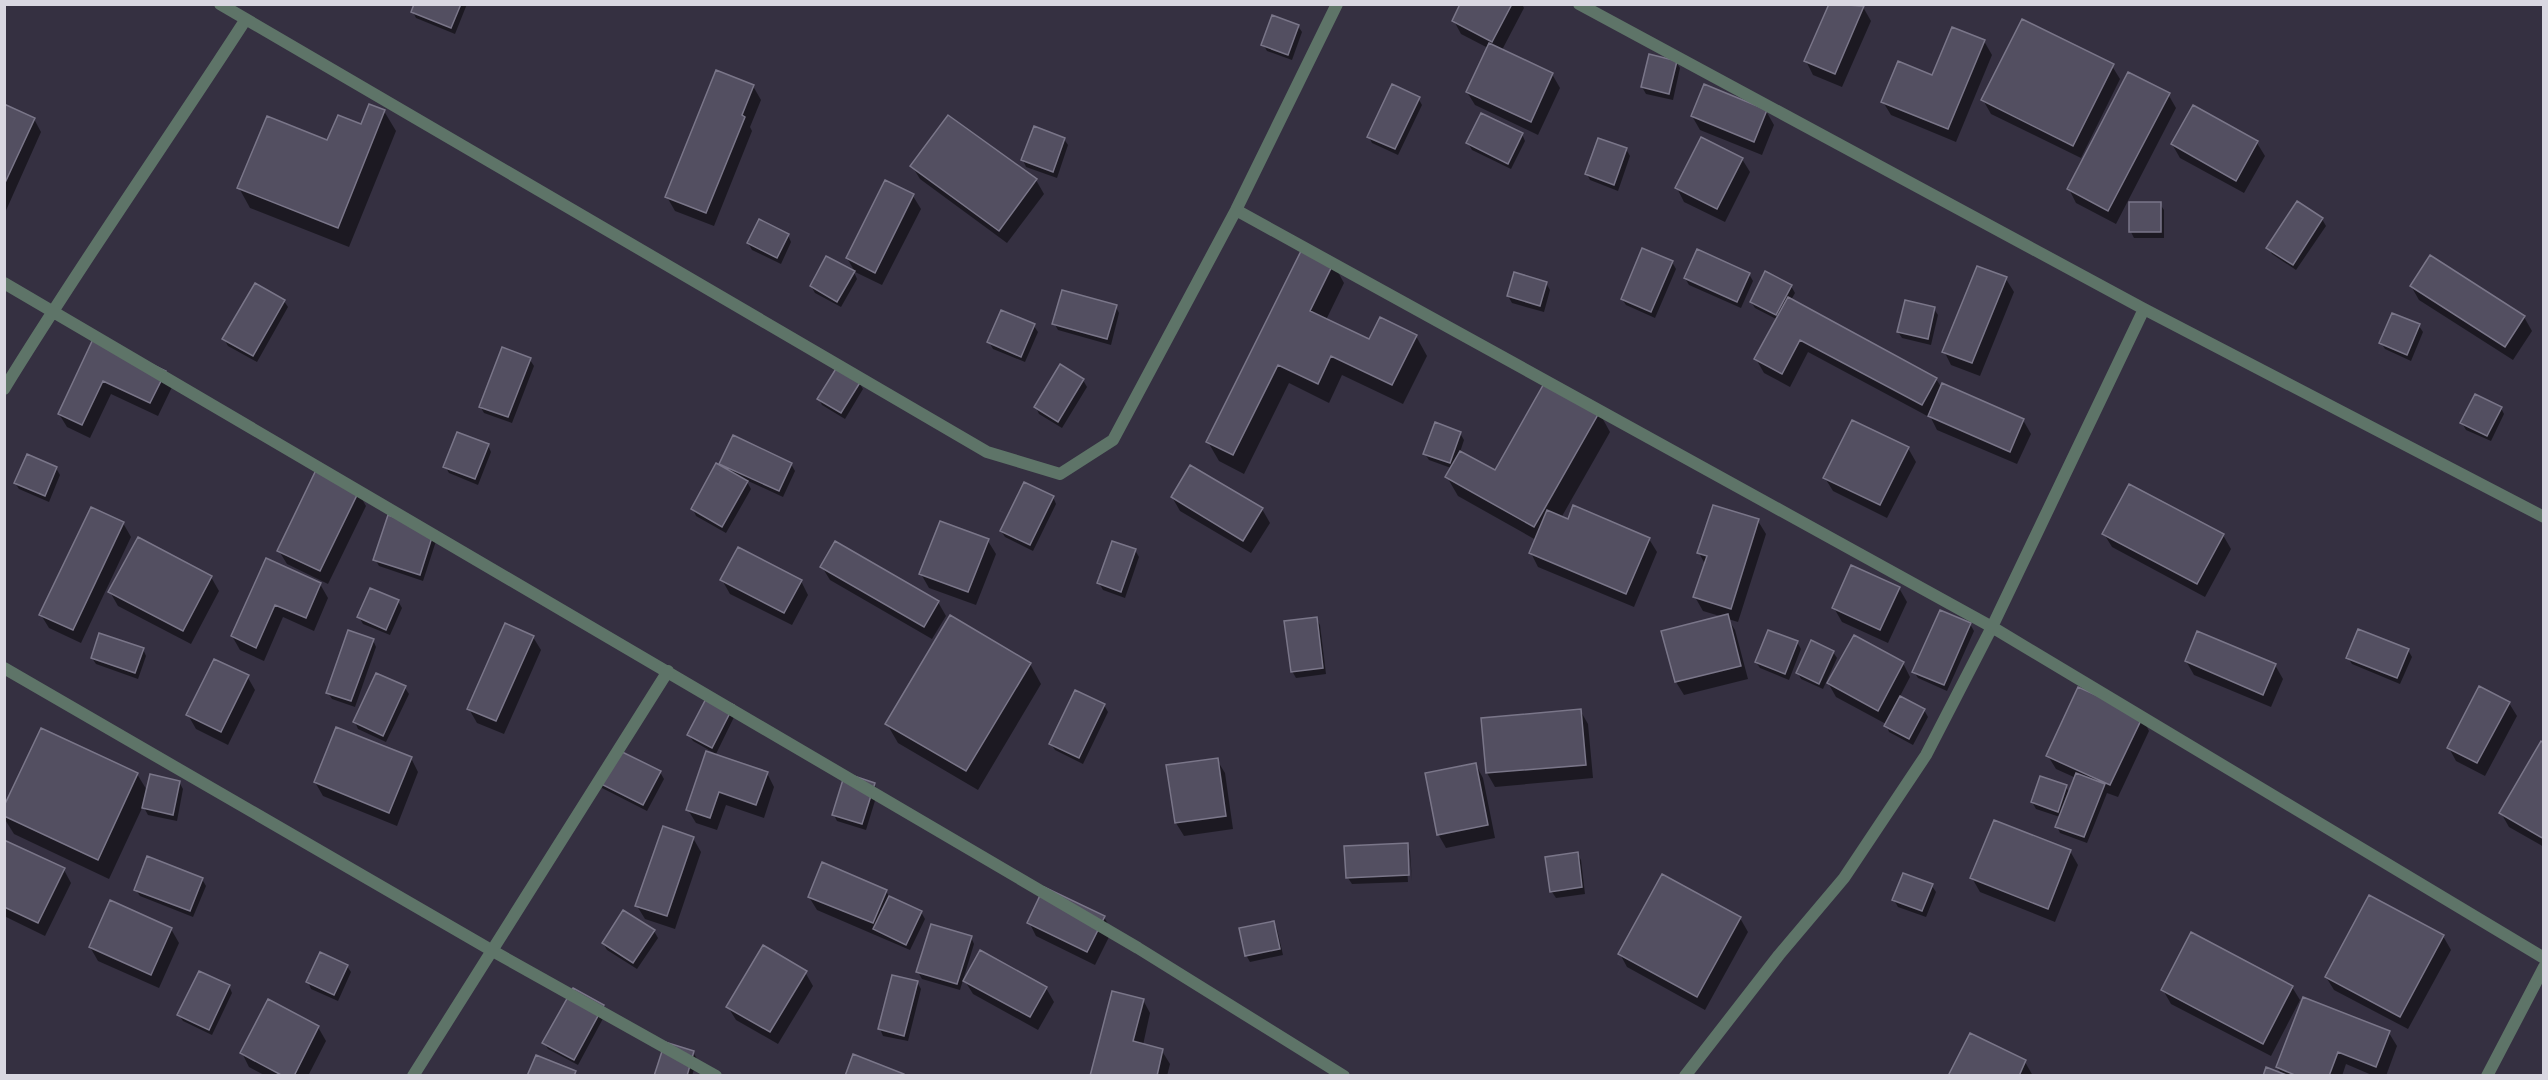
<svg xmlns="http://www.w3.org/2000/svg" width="2548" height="1080" font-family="Karla,sans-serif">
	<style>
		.shadow { fill: #0007 }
		.building { fill: #534f61; stroke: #7a7689; stroke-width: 1.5 }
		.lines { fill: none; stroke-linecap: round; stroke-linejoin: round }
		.street { stroke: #5e7468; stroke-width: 12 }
	</style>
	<rect width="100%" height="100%" fill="#353041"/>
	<path class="shadow" d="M416,4h51l-12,30 -39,-16 -3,-6z
		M1462,4h60l2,4 -22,42 50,24 8,14 -22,47 -63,-30 -8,-13 21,-44 -27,-14 -7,-13z
		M1830,4h28l5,3 8,14 -29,66 -29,-12 -7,-14z
		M1298,26l4,6 -10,28 -25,-9 -4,-7z
		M1984,41l8,14 -36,87 -65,-27 -8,-13 50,-25z
		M1676,62l4,6 -7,32 -27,-6 -4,-7z
		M2112,66l8,13 -39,79 -90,-44 -8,-14z
		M753,86l8,14 -11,27 2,4 -38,95 -39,-15 -8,-14z
		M2168,94l8,14 -60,116 -40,-21 -7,-14z
		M1418,98l4,7 -24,50 -26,-12 -3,-6z
		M4,106l30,13 7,13 -37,83z
		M2193,107l64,36 8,13 -21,37 -64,-35 -8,-14z
		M384,111l12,20 -47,116 -99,-39 -11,-20 123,-62z
		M1766,111l8,14 -12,30 -62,-25 -8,-14z
		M1522,134l3,7 -14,28 -39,-19 -4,-7z
		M1064,139l4,6 -11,33 -31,-11 -3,-7z
		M1626,149l4,7 -12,35 -28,-11 -3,-6z
		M1742,159l8,13 -25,50 -41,-20 -7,-14z
		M912,166l124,14 8,14 -37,49 -87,-64z
		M913,196l8,13 -39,76 -27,-13 -8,-14z
		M2160,204l4,6v28h-30l-3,-6z
		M2322,219l4,7 -30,44 -24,-16 -4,-6z
		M788,235l3,7 -10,22 -29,-14 -4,-7z
		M1672,262l4,7 -21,49 -29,-13 -4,-6z
		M1333,263l11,20 -18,37 44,21 46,-5 11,20 -24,48 -61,-29 -13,28 -40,-20 -45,91 -25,-13 -11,-19z
		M854,272l3,7 -16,28 -26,-14 -4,-7z
		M1749,274l4,7 -12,27 -52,-23 -4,-7z
		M2006,279l8,13 -34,84 -29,-11 -7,-14z
		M1546,283l4,7 -6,22 -32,-9 -4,-7z
		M1791,286l4,7 -4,7 145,79 6,9 81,32 8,14 -14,30 -80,-34 -6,-12 -123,-66 -18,35 -26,-14 -8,-14 22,-39 -23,-12 -4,-6z
		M2411,286l113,31 8,14 -19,29 -94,-60z
		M284,301l4,6 -31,55 -29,-16 -4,-7z
		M1116,307l3,6 -8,32 -53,-15 -4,-7z
		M1934,309l4,6 -7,30 -29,-7 -4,-6z
		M1034,326l4,6 -13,30 -32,-13 -4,-7z
		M2419,326l4,6 -12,29 -26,-12 -4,-6z
		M95,339l78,46 -15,31 -47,-22 -21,44 -23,-11 -8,-13z
		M530,360l4,6 -22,57 -28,-10 -4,-7z
		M1061,366l22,14 4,7 -25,41 -23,-14 -3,-7z
		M859,382l4,7 -18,30 -23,-14 -3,-6z
		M2501,408l3,6 -13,27 -25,-11 -4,-7z
		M1599,412l11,20 -49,86 88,21 8,13 -23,55 -96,-40 -7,-14 5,-13 -78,-44 -11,-19 4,-9 -22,-8 -4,-6 35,-21 4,7 -4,12 35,20z
		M733,437l58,27 4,7 -12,26 -37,-17 5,9 -25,44 -30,-17 -3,-7 26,-42z
		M488,445l3,7 -13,33 -29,-12 -4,-7z
		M1908,448l8,14 -29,56 -54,-27 -8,-13z
		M56,468l4,7 -11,27 -30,-13 -4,-6z
		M358,492l8,14 -38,78 -41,-20 -8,-13z
		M1053,497l3,7 -23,47 -28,-14 -4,-6z
		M1172,497l90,12 8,14 -19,30 -71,-42z
		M1758,521l8,13 -28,88 -10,-3 7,11 13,49 -64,16 -8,-13 -13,-50 60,-15 -20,-6 -8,-14 10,-33 -6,-11z
		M123,523l8,14 -50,106 -32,-15 -8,-13z
		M433,532l4,6 -14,43 -44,-15 -4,-7z
		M2104,534l119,1 8,14 -26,48 -93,-50z
		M988,541l8,13 -20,51 -47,-17 -8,-14z
		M1135,550l4,7 -14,41 -22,-8 -4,-7z
		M267,560l53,24 8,14 -14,33 -31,-14 -19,44 -24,-11 -8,-14z
		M822,567l116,35 8,14 -14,23 -102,-59z
		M211,577l8,14 -28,53 -73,-38 -8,-14z
		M722,580l79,1 7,14 -16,30 -62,-31z
		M1899,588l8,14 -19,41 -46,-21 -8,-14z
		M398,601l4,7 -12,27 -27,-11 -4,-7z
		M1316,618l4,7 6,49 -30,4 -4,-7z
		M1970,624l4,7 -27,60 -29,-13 -4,-6z
		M533,637l8,13 -37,84 -27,-11 -8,-14z
		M373,640l3,7 -21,60 -23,-8 -4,-6z
		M1797,642l4,7 -12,31 -29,-12 -4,-6z
		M143,649l3,7 -8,23 -42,-15 -4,-6z
		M2408,650l4,7 -12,27 -48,-20 -4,-6z
		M1833,652l4,6 -14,31 -22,-10 -3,-6z
		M2186,661l89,4 8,14 -12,28 -77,-32z
		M1903,663l7,14 -11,21 25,12 4,7 -15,28 -24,-13 -3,-8 -50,-27 -9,-16z
		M1030,664l11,20 -63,106 -80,-47 -11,-19z
		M247,676l8,14 -27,55 -32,-16 -8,-14z
		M405,688l4,6 -23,48 -28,-13 -3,-7z
		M2509,703l8,13 -32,60 -29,-15 -7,-13z
		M1104,705l4,7 -25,52 -28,-14 -4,-6z
		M733,707l3,6 -20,41 -23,-13 -4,-6z
		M1580,710l8,14 5,54 -98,9 -8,-14 -5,-54z
		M2142,717l7,14 -31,66 -11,-4 -20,50 -27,-10 -3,-7 3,-9 -24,-8 -4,-7 34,-15 4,6 6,-15 -20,-9 -8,-13z
		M42,730l95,44 11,18 31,-10 4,7 -6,32 -29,-6 -5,-9 -34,73 -95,-45 -10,-16v-9z
		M2544,744v103l-35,-20 -8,-14z
		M707,753l60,20 7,14 -10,31 -38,-13 -9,25 -21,-7 -8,-13z
		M411,758l7,14 -21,54 -74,-30 -8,-14z
		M1217,760l8,13 8,56 -49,7 -8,-13z
		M1476,765l7,13 12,60 -49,10 -8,-14z
		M660,772l4,7 -17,32 -45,-23 -3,-6z
		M874,784l4,7 -12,39 -29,-9 -3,-6z
		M693,838l8,14 -26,77 -30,-10 -8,-13z
		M4,841l60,29 7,13 -26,53 -41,-20z
		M1407,845l3,6 2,30 -3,-31h-3l2,32 -56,2 -4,-6 -2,-30z
		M2070,851l8,14 -23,57 -75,-30 -8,-14z
		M1577,853l4,7 4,34 -29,4 -4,-6 -5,-34z
		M202,879l4,7 -13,31 -53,-21 -4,-6z
		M1932,886l4,6 -10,25 -28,-10 -4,-7z
		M886,891l4,7 31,14 4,7 -15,31 -93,-40 -8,-13z
		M1104,917l8,14 -17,34 -59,-29 -7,-14z
		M1740,918l8,14 -43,78 -78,-43 -7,-13z
		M1274,922l3,7 6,26 -33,7 -4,-7z
		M171,929l8,14 -20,45 -61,-27 -8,-14z
		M654,931l4,7 -21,31 -30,-19 -4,-7z
		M2443,936l8,14 -43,79 -74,-39 -8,-13z
		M971,937l3,7 -14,46 -38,-11 -4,-7z
		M347,966l4,6 -13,29 -27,-12 -3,-7z
		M805,972l8,14 -35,58 -42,-24 -8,-13z
		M965,981l81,7 8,14 -16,28 -65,-36z
		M917,982l4,7 -13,52 -25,-5 -3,-7z
		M229,986l3,7 -20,42 -29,-14 -4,-6z
		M2292,987l8,13 -29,56 -100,-52 -8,-14z
		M573,990l33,23 -28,52 -30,-16 -4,-6z
		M1143,1000l7,13 -7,32 19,6 8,13 -3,12h-75z
		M318,1027l8,14 -18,35h-42l-17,-9 -7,-14z
		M2389,1033l8,13 -11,30h-12l-28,-12 -4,12h-77l17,-1 -5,-8z
		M693,1052l4,7 -5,17h-36z
		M2025,1062l8,14h-83z"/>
	<path class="building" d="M414,4h47l-10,24 -40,-16z
		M1460,4h52l-20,38 -40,-21z
		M1829,4l35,2 -29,68 -31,-13z
		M1272,15l27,10 -11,30 -27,-10z
		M2022,19l92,45 -41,82 -92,-46z
		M1952,27l33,13 -37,89 -67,-27 17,-41 34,14z
		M1489,43l64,30 -22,49 -65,-30z
		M1649,54l28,7 -8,33 -28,-7z
		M716,70l38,15 -12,30 3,2 -39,96 -41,-16z
		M2128,72l42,21 -62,118 -41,-22z
		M1392,84l28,13 -25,52 -28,-12z
		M1704,84l63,26 -13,32 -63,-26z
		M4,104l31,14 -31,67z
		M369,104l16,6 -47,118 -101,-40 30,-72 60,24 11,-25 23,9z
		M2193,105l65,36 -22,40 -65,-37z
		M1481,113l42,20 -15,31 -42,-21z
		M948,115l89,64 -38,52 -89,-65z
		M1034,126l31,12 -12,34 -32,-12z
		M1701,137l42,21 -26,51 -42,-21z
		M1598,138l29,10 -13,37 -29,-11z
		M885,180l29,14 -39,79 -29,-15z
		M2297,201l26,17 -30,47 -27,-17z
		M2129,202h32v30h-32z
		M759,219l30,15 -12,24 -30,-15z
		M1303,247l31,15 -24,49 59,28 11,-22 37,18 -25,50 -61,-29 -13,28 -40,-19 -45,90 -27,-13z
		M1642,248l31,13 -22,51 -30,-13z
		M1697,249l53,24 -13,29 -53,-24z
		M2430,255l95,61 -20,31 -95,-61z
		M826,256l29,15 -18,31 -27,-16z
		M1977,266l30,11 -35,86 -30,-11z
		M1765,271l27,14 -16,30 -26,-13z
		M1514,272l33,10 -7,24 -33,-10z
		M255,283l30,17 -32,56 -31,-17z
		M1062,290l55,15 -10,34 -55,-15z
		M1788,297l149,81 -15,27 -122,-65 -18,34 -28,-15z
		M1905,300l30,7 -7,32 -31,-7z
		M1001,310l34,14 -14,33 -34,-15z
		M2392,313l28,11 -13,31 -28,-12z
		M94,337l72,34 -16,32 -47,-22 -21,44 -24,-11z
		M502,347l29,11 -23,59 -29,-10z
		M1060,364l24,15 -26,43 -24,-15z
		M837,367l24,14 -20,32 -24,-14z
		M1546,380l54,31 -66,116 -89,-50 15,-26 35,19z
		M1942,383l82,36 -14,33 -82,-36z
		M2475,394l27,13 -15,29 -27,-13z
		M1852,420l57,27 -29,58 -57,-27z
		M1435,422l26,10 -11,31 -27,-9z
		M457,432l32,12 -14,35 -32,-12z
		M733,435l59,28 -13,28 -60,-27z
		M27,454l30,13 -12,29 -31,-13z
		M716,463l32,18 -26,46 -31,-18z
		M1190,465l73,43 -20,33 -72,-44z
		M316,470l43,21 -39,80 -43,-20z
		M1024,482l30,14 -24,49 -30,-14z
		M2129,484l95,50 -27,50 -95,-50z
		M1573,505l77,33 -24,56 -97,-41 18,-43 21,9z
		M1713,505l46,14 -28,90 -38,-12 14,-41 -10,-3z
		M91,507l33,15 -51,108 -34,-15z
		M388,515l46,16 -14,44 -47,-15z
		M940,521l49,18 -21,53 -49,-18z
		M138,537l74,39 -29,55 -75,-39z
		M835,541l104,60 -15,26 -104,-60z
		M1112,541l24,8 -15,43 -24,-9z
		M738,547l64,33 -18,33 -64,-33z
		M266,558l55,25 -15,35 -31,-13 -19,43 -25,-12z
		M1851,565l49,22 -20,43 -48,-22z
		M370,588l29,12 -13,30 -29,-13z
		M1940,610l31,13 -27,62 -32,-13z
		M1728,614l13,52 -66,16 -14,-51z
		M950,615l81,48 -65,108 -81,-47z
		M1317,617l6,51 -32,4 -7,-51z
		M505,623l29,13 -38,85 -29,-12z
		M2358,629l51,20 -12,29 -51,-20z
		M348,630l26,9 -23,62 -25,-8z
		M1768,630l30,11 -13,33 -30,-12z
		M2197,631l79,33 -13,31 -78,-34z
		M99,633l45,15 -9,25 -44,-15z
		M1854,635l50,27 -26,49 -51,-28z
		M1811,640l23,11 -15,33 -23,-11z
		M214,659l35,16 -28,57 -35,-17z
		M376,673l30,13 -23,50 -30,-14z
		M2479,686l31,16 -33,61 -30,-15z
		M2078,687l65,29 -33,69 -64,-29z
		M1075,690l30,14 -26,54 -30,-14z
		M709,693l25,12 -22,43 -25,-13z
		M1900,696l25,13 -16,30 -25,-13z
		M1581,709l5,56 -100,8 -5,-55z
		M336,727l76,30 -23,56 -75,-31z
		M41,728l97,45 -40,87 -94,-44v-10z
		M2541,741l3,2v96l-45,-26z
		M614,748l47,23 -18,34 -46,-23z
		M706,751l62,21 -12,33 -37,-13 -9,26 -24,-8z
		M1218,758l8,58 -51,7 -9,-58z
		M1476,763l12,62 -51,10 -12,-62z
		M845,773l30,10 -13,41 -30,-9z
		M2076,773l29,11 -21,53 -29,-10z
		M150,774l30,7 -7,34 -31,-7z
		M2040,776l27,9 -9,27 -27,-10z
		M1994,820l77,30 -23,59 -78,-31z
		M663,826l31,11 -27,79 -32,-10z
		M4,840l61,28 -27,55 -34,-16z
		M1408,843l1,32 -63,3 -2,-32z
		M1578,852l4,35 -32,5 -5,-35z
		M147,856l56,22 -13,33 -56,-21z
		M822,862l65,28 -14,33 -65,-26z
		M1903,873l30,11 -11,27 -30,-11z
		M1662,874l79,43 -44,80 -79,-43z
		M1044,887l61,29 -18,36 -60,-29z
		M2369,895l75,40 -44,82 -75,-40z
		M889,896l33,15 -16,34 -33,-16z
		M110,900l62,28 -21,47 -62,-28z
		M623,910l32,20 -22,33 -31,-20z
		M1274,921l6,28 -35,7 -6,-28z
		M931,924l41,12 -15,48 -41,-12z
		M2191,932l102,54 -30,58 -102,-54z
		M763,945l44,26 -37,61 -44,-25z
		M980,950l67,37 -17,30 -67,-36z
		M320,952l28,13 -14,30 -28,-13z
		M199,971l31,14 -21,45 -32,-15z
		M892,975l26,6 -14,55 -26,-7z
		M573,988l31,17 -30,55 -32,-17z
		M1112,991l32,8 -11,42 30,8 -6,27h-67z
		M2303,997l87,34 -14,36 -38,-15 -9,24h-32l-21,-9z
		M268,999l51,27 -25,50h-11l-43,-23z
		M1970,1033l56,27 -7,16h-71z
		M665,1042l29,9 -7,25h-33z
		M853,1054l51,20v2h-59z
		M536,1055l40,16 -2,5h-47z
		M2266,1067l23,9h-26z"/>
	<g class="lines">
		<path class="street" d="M220,4l767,448 73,22 53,-34 123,-230 101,-206
			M1579,4l565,305 400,208
			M1236,210l756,417 552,331
			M4,283l1134,665 206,128
			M4,389c77,-126 162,-246 242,-370
			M4,668l487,282 225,126
			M413,1076l255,-405
			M1685,1076l94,-121 65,-77 82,-123 66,-128 152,-318
			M2487,1076l57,-109"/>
	</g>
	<rect width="2548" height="1080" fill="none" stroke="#d9d7e1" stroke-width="12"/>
</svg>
